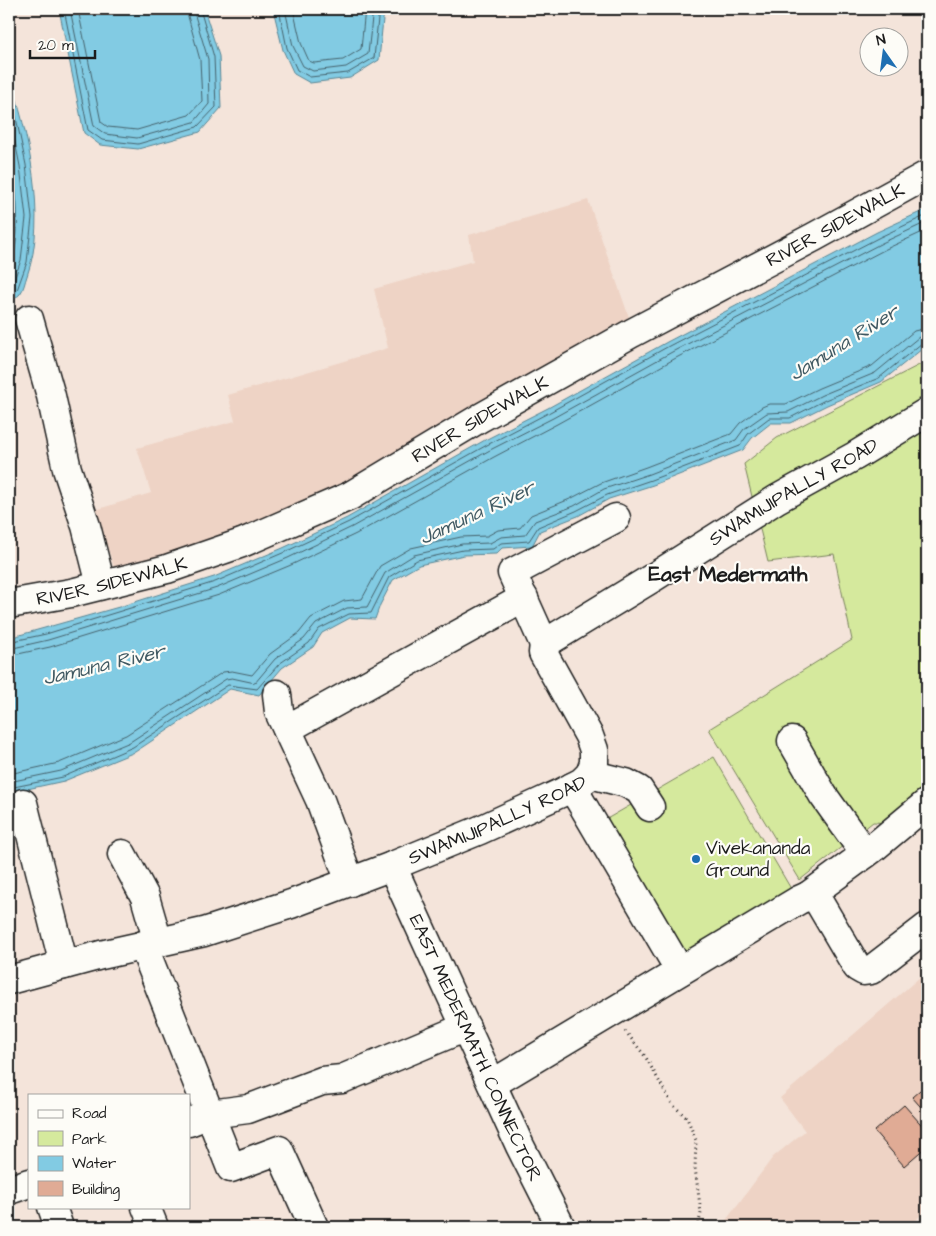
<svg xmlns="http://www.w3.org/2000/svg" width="936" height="1236" font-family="'Architects Daughter',sans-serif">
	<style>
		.built { fill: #eed3c5 }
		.green { fill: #d5e99d; stroke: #78825c }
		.water { fill: #82cbe3; stroke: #598593 }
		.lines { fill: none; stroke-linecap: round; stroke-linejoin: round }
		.shore { stroke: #45626c; stroke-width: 1 }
		.building { fill: #e0ab95; stroke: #1c1c1c }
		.minor-casing { stroke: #1c1c1c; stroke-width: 31 }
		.path { stroke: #1c1c1c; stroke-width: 3; stroke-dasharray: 1 4; stroke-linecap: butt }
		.minor { stroke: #fdfcf7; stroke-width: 28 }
		.poi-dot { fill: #1f6fb2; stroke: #fdfcf7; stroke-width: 2 }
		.labels { text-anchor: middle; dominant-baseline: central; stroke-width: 4.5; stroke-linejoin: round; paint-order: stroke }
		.street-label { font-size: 19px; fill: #1c1c1c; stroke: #fdfcf7 }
		.poi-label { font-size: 19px; fill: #1c1c1c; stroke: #fdfcf7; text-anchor: start }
		.water-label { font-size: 20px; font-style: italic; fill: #405962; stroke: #fdfcf7 }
		.quarter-label { font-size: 21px; font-weight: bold; fill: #1c1c1c; stroke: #fdfcf7 }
	</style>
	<rect width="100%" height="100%" fill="#f4e4da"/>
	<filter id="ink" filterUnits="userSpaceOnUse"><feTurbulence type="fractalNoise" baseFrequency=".02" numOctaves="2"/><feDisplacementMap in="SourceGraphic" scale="10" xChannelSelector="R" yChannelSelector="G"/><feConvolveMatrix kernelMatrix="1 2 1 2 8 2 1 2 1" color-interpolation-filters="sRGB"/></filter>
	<g filter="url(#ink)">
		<path class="built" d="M588,200l42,120 -277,164 -154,66 -84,20 -20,-60 56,-17 -14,-45 98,-27 -7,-26 160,-47 -14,-59 99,-28 -4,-26z
			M927,971v237l-17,19h-189l52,-70 32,-26 -25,-33z"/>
		<path class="green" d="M927,361v464l-54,-3 -73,58 -91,-151 143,-89 -18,-86 -66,8 -24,-98 33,-26z
			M714,757l80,137 -116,67 -80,-137z"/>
		<path class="water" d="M59,9h145l15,47 2,52 -21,24 -62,17 -38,-4 -16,-12z
			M273,9h111l-5,51 -29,18 -40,5 -16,-9 -11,-24z
			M9,75c19,57 39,143 18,201 -2,5 -3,13 -7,18 -3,3 -8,6 -11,10z
			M927,209v136l-46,37 -54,23 -36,18h-20l-19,15 -9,12 -90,35 -44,14 -31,17 -38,15 -8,15 -30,2 -6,6 -32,1 -45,10 -26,15 -13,25 -5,14 -25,-1 -28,15 -9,14 -31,21 -23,27 -29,-6 -95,63 -71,29 -55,12v-155l110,-31 95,-30 69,-29 64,-30 138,-78 63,-32 119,-66 210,-110z"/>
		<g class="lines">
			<path class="shore" d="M64,9l24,121 14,10 36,4 59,-17 19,-20 -2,-50 -14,-48
				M70,9l24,117 11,8 32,4 57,-16 15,-18 -1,-45 -15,-50
				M78,9l23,113 7,5 29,3 52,-15 13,-14 -2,-41 -14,-51
				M279,9l8,39 10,22 13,7 38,-4 26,-15 5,-49
				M285,9l8,37 10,20 10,5 33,-4 22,-13 5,-45
				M293,9l8,34 8,18 5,2 29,-3 18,-11 4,-40
				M9,90l4,13 13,62 6,53 -5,44 -10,28 -8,7
				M9,113l11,53 6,52 -5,42 -9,26 -3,3
				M9,150c8,40 14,83 0,122
				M9,642l37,-8 169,-52 70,-30 64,-30 138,-77 63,-33 119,-66 211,-109 47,-22
				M9,649l39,-9 169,-52 71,-30 64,-31 138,-77 63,-32 119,-66 210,-109 45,-21
				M9,656l41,-9 169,-52 72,-30 65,-31 138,-77 63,-33 119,-66 210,-109 41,-19
				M9,774l50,-11 67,-28 97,-63 9,-1 20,4 18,-21 29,-21 12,-15 33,-17 18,-2 18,-33 31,-18 50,-11 26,-1 11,-6 22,-2 11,-13 39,-16 31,-16 45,-16 85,-33 9,-11 22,-16 7,-3h17l33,-16 53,-22 42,-35 13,-3
				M9,782l52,-11 69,-29 96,-63 6,-1 23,5 20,-24 29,-20 12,-15 31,-16 20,-1 18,-34 29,-18 48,-11 28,-1 11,-6 24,-2 10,-14 39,-15 30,-17 45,-15 87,-34 8,-11 23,-16 21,-1 34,-17 53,-22 44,-36 8,-2
				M9,788l54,-11 70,-30 95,-62 29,4 22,-25 30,-21 10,-14 30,-15 22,-1 18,-36 28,-17 46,-10 30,-1 8,-6 28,-2 9,-14 38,-16 31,-16 44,-15 89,-34 8,-12 21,-16h21l35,-18 54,-22 43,-35 5,-2"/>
		</g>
		<path class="building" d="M927,1084v30l-15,-17z
			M904,1105l23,26v15l-23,20 -30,-35z"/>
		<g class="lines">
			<g class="minor-casing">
				<g id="minor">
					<path d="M29,319l22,77 16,73 19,57 15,59"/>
					<path id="s1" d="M9,604l62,-11 96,-24 75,-26 108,-47 130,-78 152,-85 182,-96 113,-62"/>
					<path d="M544,644l-32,-71 104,-55"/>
					<path d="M277,694l2,18 41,88 30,82"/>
					<path d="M287,729l237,-131"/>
					<path d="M792,741l31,54 42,59"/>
					<path d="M590,774l36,9 13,7 11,17"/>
					<path d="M572,787l108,184"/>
					<path d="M23,803l41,162"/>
					<path d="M122,854l23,43 13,45"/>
					<path id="s2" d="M392,866l128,280 41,81"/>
					<path d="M808,896l64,-47 55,-46"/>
					<path d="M143,945l88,223 48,-18 35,77"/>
					<path id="s3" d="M9,980l92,-25 103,-23 87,-28 101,-38 88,-36 83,-38 19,-10 8,-8 4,-11v-13l-5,-14 -46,-83 1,-9 110,-67 123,-78 78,-43 72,-44"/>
					<path d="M492,1084l307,-184 9,-4 9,3 40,68 7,4 7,-1 56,-43"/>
					<path d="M189,1122l21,-8 38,-5 74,-28 20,-2 124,-52"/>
					<path d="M9,1190l20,-7"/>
					<path d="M52,1207l7,20"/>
					<path d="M146,1207l8,20"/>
				</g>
			</g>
			<path class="path" d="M625,1031l20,25 27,48 15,14 9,22 -1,28 6,45 -3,14
				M587,1227l4,-1 10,1"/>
			<use href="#minor" class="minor"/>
		</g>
	</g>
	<circle class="poi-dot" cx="696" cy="859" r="5"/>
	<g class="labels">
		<g class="street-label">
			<text stroke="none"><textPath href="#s1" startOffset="915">RIVER SIDEWALK</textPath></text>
			<text stroke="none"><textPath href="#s1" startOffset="510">RIVER SIDEWALK</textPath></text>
			<text stroke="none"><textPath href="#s3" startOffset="1055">SWAMIJIPALLY ROAD</textPath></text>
			<text stroke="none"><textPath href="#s1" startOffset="105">RIVER SIDEWALK</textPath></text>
			<text stroke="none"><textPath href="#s3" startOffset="515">SWAMIJIPALLY ROAD</textPath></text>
			<text stroke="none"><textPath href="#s2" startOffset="200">EAST MEDERMATH CONNECTOR</textPath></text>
		</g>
		<g class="poi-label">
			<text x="706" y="848">Vivekananda<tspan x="706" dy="22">Ground</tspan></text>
		</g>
		<g class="water-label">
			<text transform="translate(844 343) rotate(-32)">Jamuna River</text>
			<text transform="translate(477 513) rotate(-25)">Jamuna River</text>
			<text transform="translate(104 665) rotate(-13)">Jamuna River</text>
		</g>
		<g class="quarter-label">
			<text x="728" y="574">East Medermath</text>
		</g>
	</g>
	<rect width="936" height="1236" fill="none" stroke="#fdfcf7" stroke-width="30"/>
	<rect x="15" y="15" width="906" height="1206" fill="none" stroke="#1c1c1c" stroke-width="2" filter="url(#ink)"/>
	<rect x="28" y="1094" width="162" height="115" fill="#fdfcf7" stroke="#a3a29f"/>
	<rect x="38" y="1110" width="25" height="8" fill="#fdfcf7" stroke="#a3a29f"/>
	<text x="72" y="1118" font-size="15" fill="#1c1c1c">Road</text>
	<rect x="38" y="1131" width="25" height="15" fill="#d5e99d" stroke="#a3a29f"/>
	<text x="72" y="1144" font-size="15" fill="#1c1c1c">Park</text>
	<rect x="38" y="1156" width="25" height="15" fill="#82cbe3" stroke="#a3a29f"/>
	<text x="72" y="1168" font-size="15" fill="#1c1c1c">Water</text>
	<rect x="38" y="1181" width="25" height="15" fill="#e0ab95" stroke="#a3a29f"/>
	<text x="72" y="1194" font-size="15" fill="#1c1c1c">Building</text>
	<g transform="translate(884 52) rotate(346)"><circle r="24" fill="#fdfcf7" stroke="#a3a29f"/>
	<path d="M0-4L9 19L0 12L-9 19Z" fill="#1f6fb2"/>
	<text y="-8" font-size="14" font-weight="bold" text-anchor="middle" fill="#1c1c1c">N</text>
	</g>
	<path d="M30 50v8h65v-8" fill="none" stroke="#1c1c1c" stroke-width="2.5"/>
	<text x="38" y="50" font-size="15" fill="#1c1c1c" stroke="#fdfcf7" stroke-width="4" paint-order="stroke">20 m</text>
</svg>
